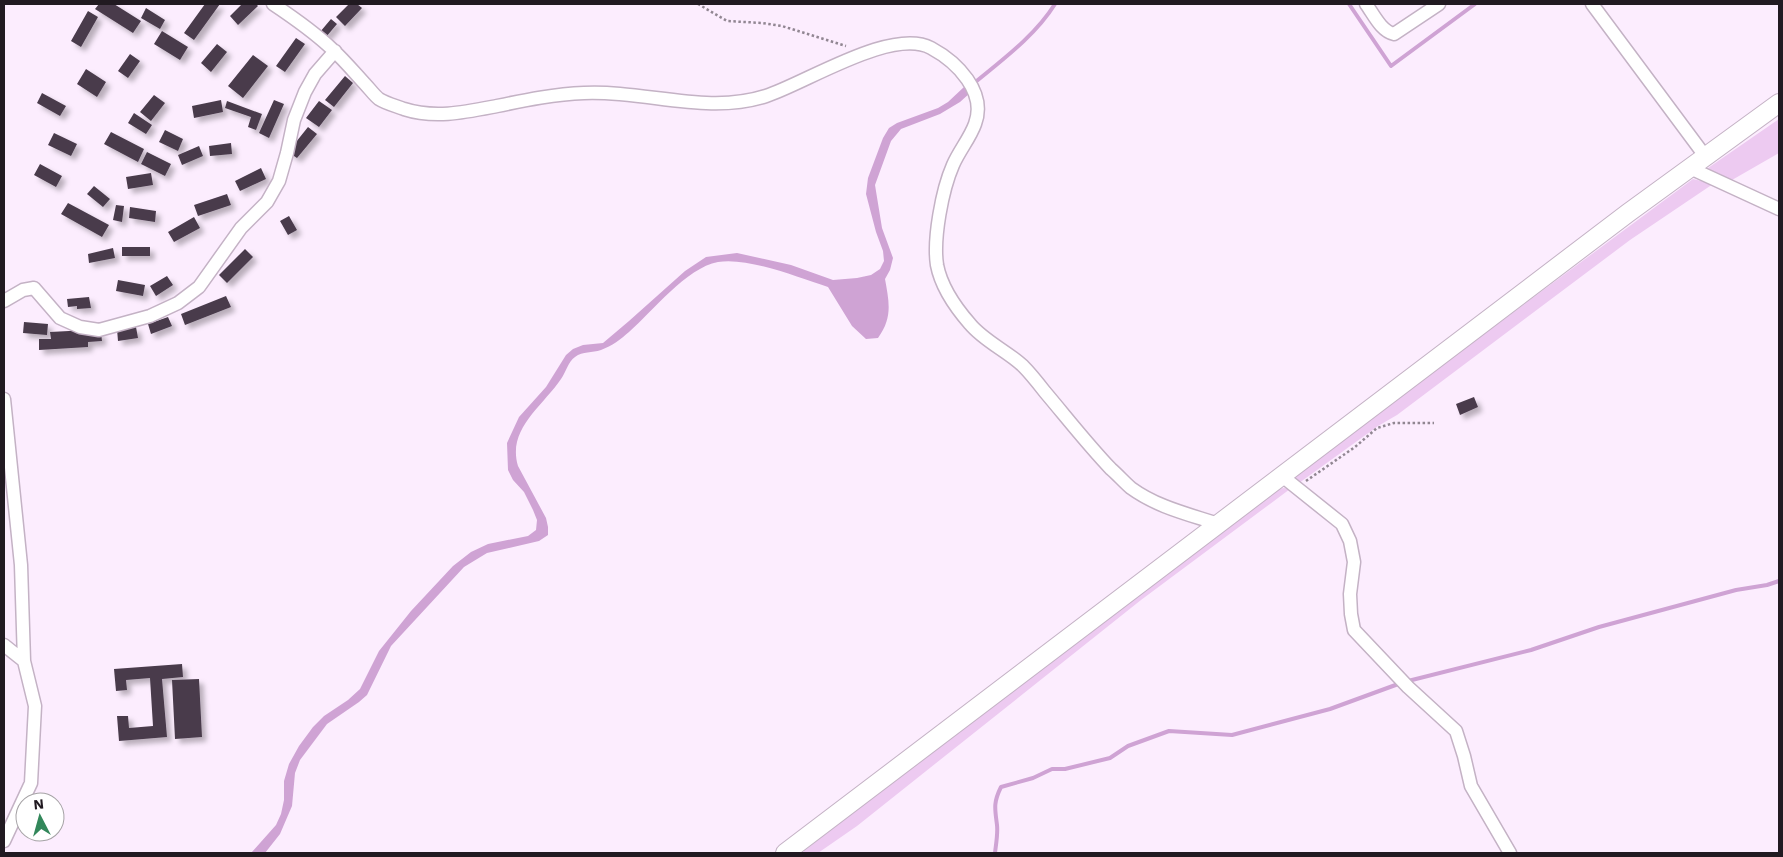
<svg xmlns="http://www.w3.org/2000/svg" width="1783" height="857" font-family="'Work Sans',sans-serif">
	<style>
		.green { fill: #edcaf1 }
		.water { fill: #cfa3d4 }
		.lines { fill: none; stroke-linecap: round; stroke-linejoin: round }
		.stream { stroke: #cfa3d4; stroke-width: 4 }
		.building { fill: #493b4b; filter: url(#shadow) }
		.street-casing { stroke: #c4b2c5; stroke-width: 15 }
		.secondary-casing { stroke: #c4b2c5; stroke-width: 20 }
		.path { stroke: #918692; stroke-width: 2.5; stroke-dasharray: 2.5 2.5; stroke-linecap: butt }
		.street { stroke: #fff; stroke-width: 12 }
		.secondary { stroke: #fff; stroke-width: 18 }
	</style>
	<defs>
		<filter id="shadow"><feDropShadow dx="4.5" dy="4.5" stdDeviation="2.5" flood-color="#0004"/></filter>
	</defs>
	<rect width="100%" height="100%" fill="#fcedfe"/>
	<path class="green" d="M1779,119v34l-47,27 -22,-7 -2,-5z
		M1693,179l20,5 -83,56 -233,175 -19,11 -79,57 -4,-3 -1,-5z
		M1284,488l6,1 -149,111 -284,226 -39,27h-14v-2l225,-175 248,-187z"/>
	<path class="water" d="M964,87h4l2,6 -10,9 -20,12 -39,15 -10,12 -16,44 7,43 11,30 -3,12 -5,9c4,23 8,38 -7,59l-12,1 -14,-13 -24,-39c-31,-10 -80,-30 -110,-25 -32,6 -65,49 -89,70 -8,7 -17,14 -28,18 -9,3 -18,1 -26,7 -7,5 -9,15 -14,22 -19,28 -54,50 -43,87l28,52 2,9v8l-9,6 -52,12 -23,14 -73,79 -24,49 -8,7 -32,22 -27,36 -5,13 -3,33 -12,28 -15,19h-14l25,-28 5,-11 3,-14v-19l5,-17 10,-18 14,-19 11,-11 24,-16 12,-11 19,-38 32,-40 42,-45 18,-14 17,-8 40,-8 8,-6 1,-10 -4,-10 -9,-18 -11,-12 -5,-10 -1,-27 12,-26 27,-30 20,-32 7,-6 10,-4 20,-2 26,-22 56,-50 21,-14 31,-4 54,12 42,15 24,-2 14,-3 9,-6 4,-8 -1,-10 -7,-19 -10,-38 2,-16 15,-40 6,-10 8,-5 41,-15 10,-6z"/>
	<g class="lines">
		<path class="stream" d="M1349,4l42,62 84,-62
			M973,84c29,-24 62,-48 82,-80
			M1408,681l123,-31 68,-23 137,-37 31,-5 12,-4
			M995,853c1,-9 3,-19 2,-28 -2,-16 -4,-22 4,-38l32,-9 19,-9h13l45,-11 18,-12 41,-15 63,4 98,-26 71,-26"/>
	</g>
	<path class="building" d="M99,4h15l27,17 -8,12 -38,-24z
		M205,4h15l-26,36 -10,-7z
		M242,4h14l2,2 -20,19 -8,-9z
		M349,4h8l5,4 -17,18 -9,-9z
		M146,8l19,12 -5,9 -19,-11z
		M88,11l10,6 -17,30 -10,-6z
		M331,19l6,5 -11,13 -6,-5z
		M162,31l26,16 -8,13 -26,-16z
		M296,38l9,6 -20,28 -9,-6z
		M217,44l10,8 -16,20 -10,-9z
		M130,54l10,7 -12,17 -10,-7z
		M253,55l15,11 -25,32 -15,-12z
		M86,69l20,13 -9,15 -20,-13z
		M345,76l8,7 -19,24 -9,-7z
		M42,93l24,13 -6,10 -23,-13z
		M154,95l11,8 -14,18 -11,-9z
		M221,100l2,12 -29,6 -2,-12z
		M274,100l10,4 -15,34 -10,-5z
		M227,101l35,13 -6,16 -8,-3 3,-10 -26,-9z
		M319,101l13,9 -13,17 -13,-9z
		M134,113l18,12 -6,9 -18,-11z
		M308,127l9,7 -20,24 -9,-6z
		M165,130l18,9 -5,12 -19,-9z
		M111,132l33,17 -6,13 -34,-18z
		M54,133l23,11 -6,12 -23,-11z
		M231,143l1,11 -22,2 -1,-10z
		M199,146l4,10 -21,9 -4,-10z
		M147,152l24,12 -6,12 -24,-12z
		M40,164l22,12 -6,11 -22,-12z
		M261,168l5,11 -26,12 -5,-10z
		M151,173l2,12 -25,4 -2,-12z
		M94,186l16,13 -7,8 -16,-13z
		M227,194l4,11 -33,11 -4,-11z
		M68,203l41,22 -7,12 -41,-23z
		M116,205l8,1 -2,16 -9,-2z
		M130,207l26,4 -1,11 -26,-4z
		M289,216l8,14 -9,5 -8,-14z
		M194,217l6,11 -26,14 -6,-10z
		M122,247h28v9h-28z
		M113,248l2,10 -26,5 -1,-9z
		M245,249l8,8 -26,26 -8,-8z
		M167,276l6,9 -17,11 -6,-10z
		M118,280l27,5 -2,11 -27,-5z
		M226,296l5,11 -46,18 -4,-11z
		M89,297l2,11 -14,1v-3l-9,1 -1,-8z
		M168,317l4,9 -21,8 -3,-10z
		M24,322l24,2 -1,11 -24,-2z
		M136,327l2,11 -20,3 -1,-12z
		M88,330l13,3 1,8 -14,1v5l-49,3v-11h12l-1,-7z
		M1474,397l4,10 -18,8 -4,-11z
		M182,664l1,13 -21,2 5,58 -48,4 -2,-25h11l1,12 24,-2 -3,-48 -24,2 1,10 -11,1 -2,-22z
		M199,679l3,58 -27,2 -3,-59z"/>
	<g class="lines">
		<g class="street-casing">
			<path id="street" d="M273,4c21,14 41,28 59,45 12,11 22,23 33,35 4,4 9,11 14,15 6,4 17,7 25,10 31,10 62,3 93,-3 29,-6 58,-12 87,-13 61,-3 123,22 182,3 40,-13 126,-69 165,-48 26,14 56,44 44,76 -5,14 -16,27 -22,41 -11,25 -20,74 -16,100 4,21 19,43 33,59 14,17 37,27 53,42 8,8 15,17 22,26 22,26 43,53 66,77 7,6 13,13 20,19 26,19 57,26 87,36
				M1366,4c8,11 15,27 28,30l45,-30
				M1592,4l113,152
				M1690,168l89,41
				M4,301l19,-11 11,-2 26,30 20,9 19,3 51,-14 28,-13 21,-16 42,-59 26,-26 12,-21 8,-28 7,-33 11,-28 10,-18 20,-23
				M4,399l17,166 3,96 11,45 -4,77 -27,58
				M1282,476l60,48 8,17 4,21 -4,32 1,20 3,16 54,57 48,44 8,25 7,30 39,67
				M4,645l20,16"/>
		</g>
		<g class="secondary-casing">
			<path id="secondary" d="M785,853l843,-640 151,-110"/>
		</g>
		<path class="path" d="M698,4l29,17 35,2 20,3 64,20
			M1306,481l49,-34 22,-19 17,-5h40"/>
		<use href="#street" class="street"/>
		<use href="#secondary" class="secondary"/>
	</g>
	<rect width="1783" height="857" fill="none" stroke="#211a21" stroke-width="10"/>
	<g transform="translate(40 817) rotate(354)"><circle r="24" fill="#ffffff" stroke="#a6a3a6"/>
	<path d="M0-4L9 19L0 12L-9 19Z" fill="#32875a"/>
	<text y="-8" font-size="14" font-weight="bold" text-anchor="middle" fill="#211a21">N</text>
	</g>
</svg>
